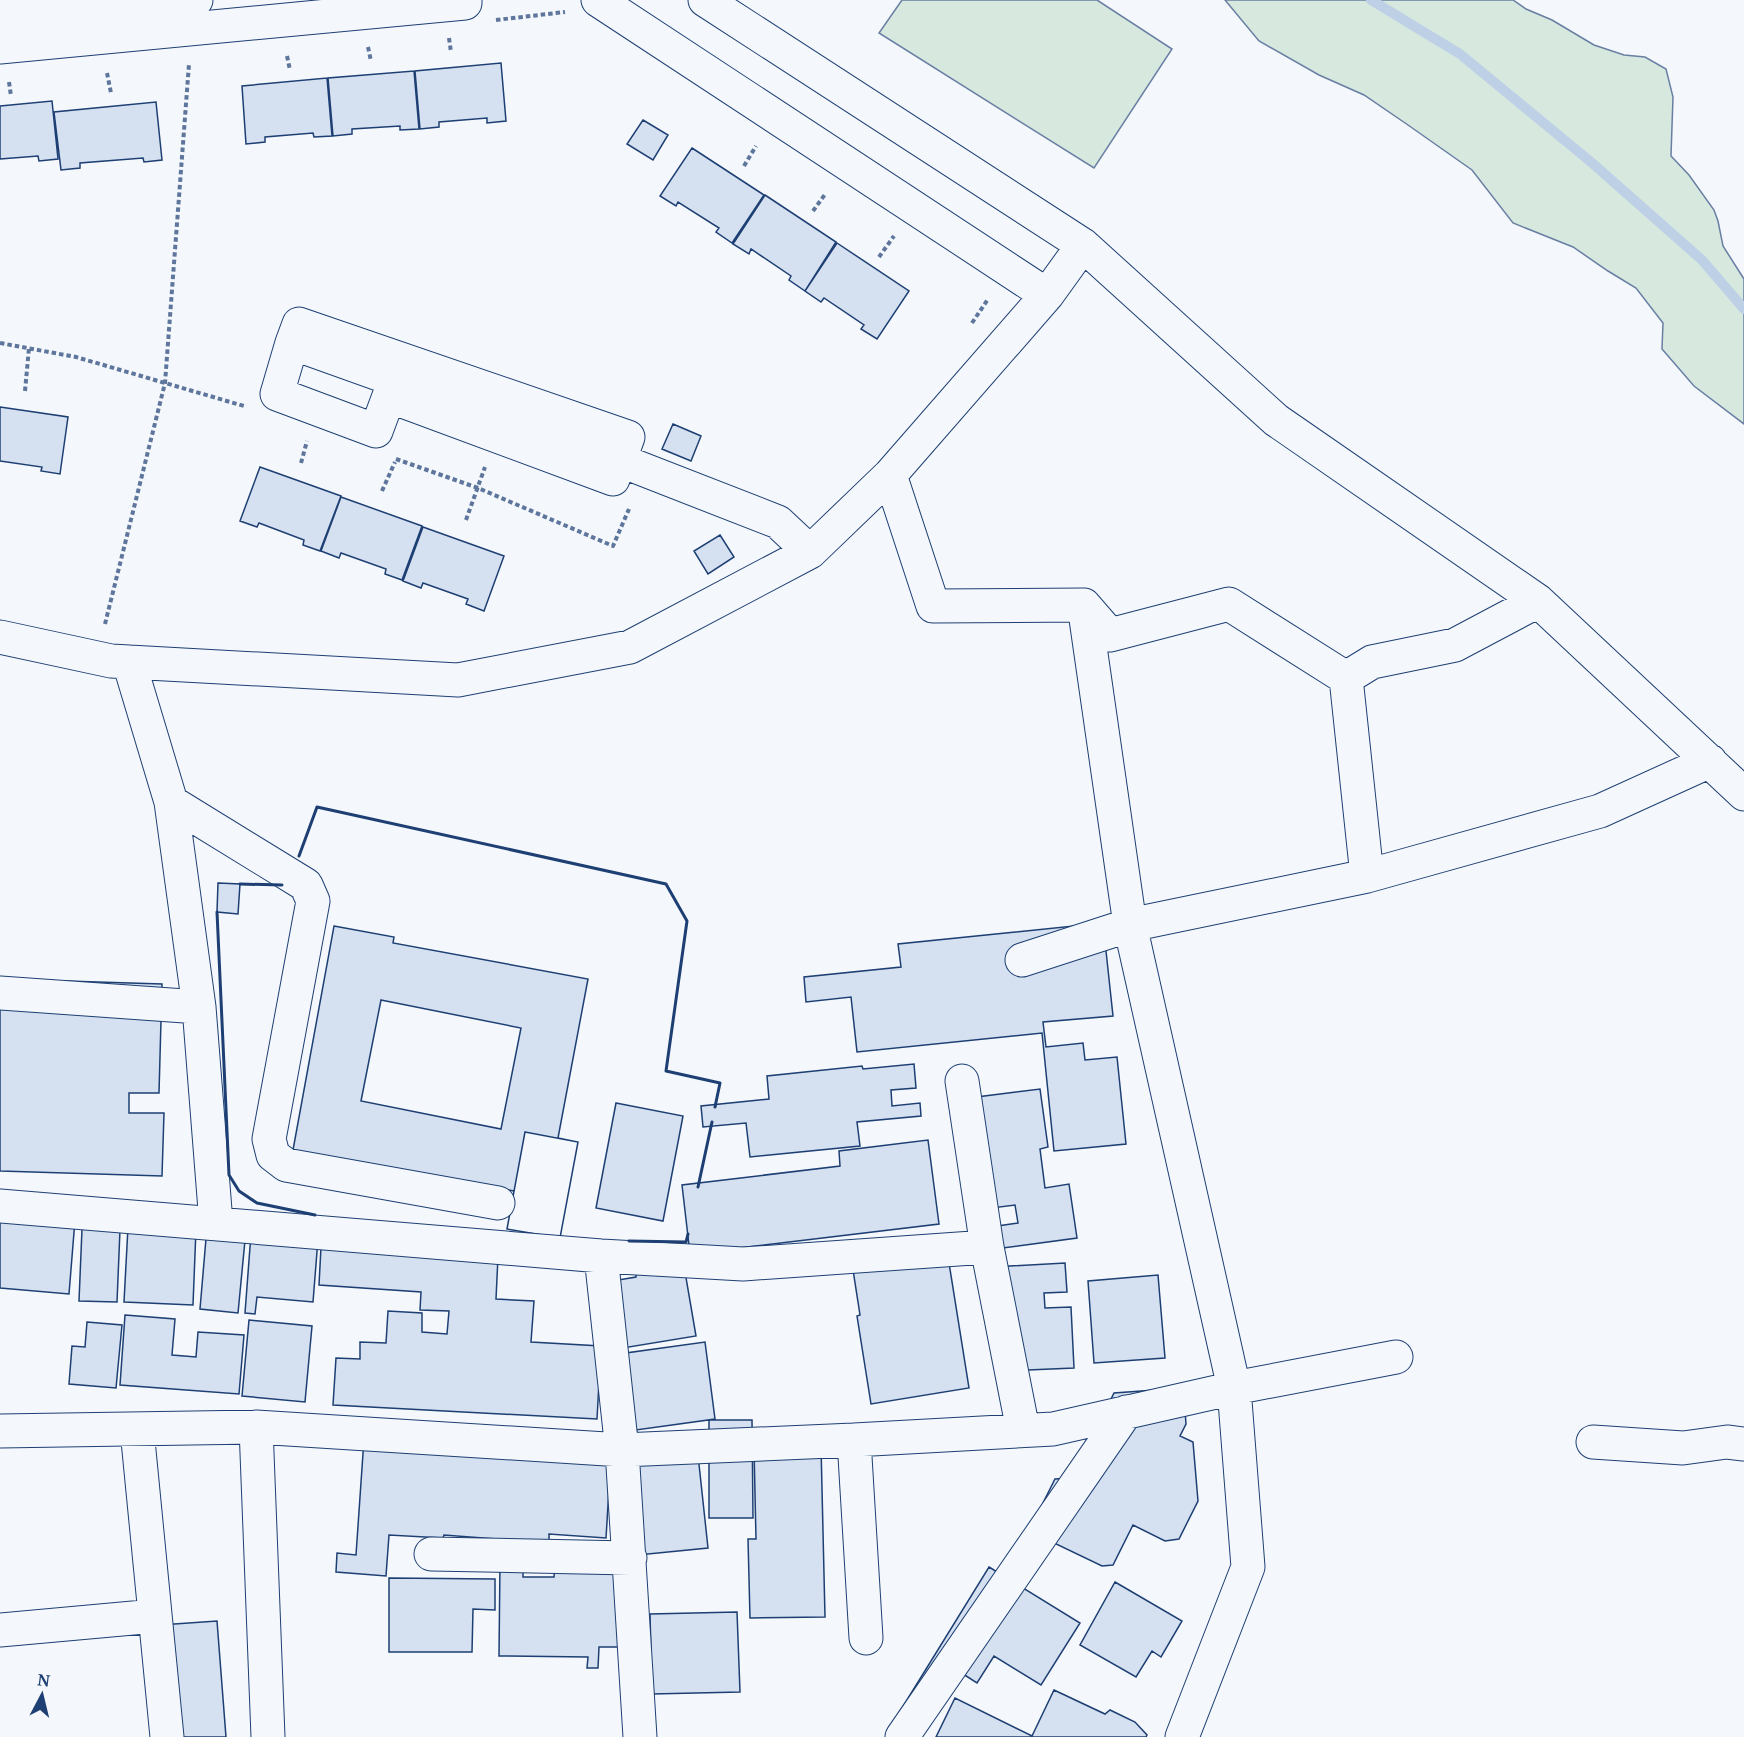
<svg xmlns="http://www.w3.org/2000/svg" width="1744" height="1737" font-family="'Noto Serif',serif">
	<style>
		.green { fill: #d7e8df; stroke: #687fa3; stroke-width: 1.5 }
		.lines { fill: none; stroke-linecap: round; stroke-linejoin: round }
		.stream { stroke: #bed0e5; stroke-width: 10 }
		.building { fill: #d5e0f0; stroke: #1d3f73; stroke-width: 1.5; fill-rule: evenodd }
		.minor-casing { stroke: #1d3f73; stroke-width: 35 }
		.path { stroke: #5e769c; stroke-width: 4; stroke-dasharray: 4.5 3; stroke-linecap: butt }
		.minor { stroke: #f4f7fb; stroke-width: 33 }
		.wall { stroke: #1d3f73; stroke-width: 3 }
	</style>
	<rect width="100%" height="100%" fill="#f4f7fb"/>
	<path class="green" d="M902,0h195l75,49 -78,119 -215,-135z
		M1225,0h288l13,9 26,11 42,25 30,10 21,2 21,12 7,28 -2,59 18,19 25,35 4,11 5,25 21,33v145l-50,-38 -32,-37 1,-26 -27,-35 -28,-17 -35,-24 -60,-24 -41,-53 -64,-45 -44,-30 -45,-20 -60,-34z"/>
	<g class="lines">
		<path class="stream" d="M1371,0l89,54 131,108 111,98 42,49"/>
	</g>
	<path class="building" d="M501,63l5,58 -19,2v-5l-48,4v5l-19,2 -5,-58z
		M414,71l5,58 -19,1v-4l-48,3v5l-19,2 -5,-58z
		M327,78l5,58 -18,1 -1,-4 -48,4v5l-19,2 -4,-58z
		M52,101l6,58 -19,2 -1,-5 -38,3v-53z
		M156,102l6,58 -18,2 -1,-4 -63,5v5l-19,2 -7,-58z
		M643,120l25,15 -15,25 -26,-16z
		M692,148l72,47 -32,48 -16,-11 3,-4 -41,-26 -2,4 -16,-10z
		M765,195l71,47 -31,49 -16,-11 2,-4 -40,-27 -2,5 -16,-10z
		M837,243l72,48 -32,48 -16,-10 3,-4 -40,-27 -3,4 -16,-11z
		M0,407l68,10 -8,57 -19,-3 1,-4 -42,-6z
		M673,424l28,12 -10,25 -29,-12z
		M260,467l81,29 -21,55 -17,-6 1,-5 -45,-17 -2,4 -17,-6z
		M341,497l81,29 -20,54 -17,-6 1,-5 -45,-16 -2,5 -18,-7z
		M423,527l81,29 -20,55 -18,-7 2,-5 -45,-16 -2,5 -18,-7z
		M720,535l14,22 -26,17 -14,-23z
		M218,883l22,1 -2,30 -21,-2z
		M1103,923l10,93 -70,6 3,25 37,-4 2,17 32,-3 9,87 -72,7 -12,-118 -185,19 -6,-55 -45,5 -2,-25 97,-10 -3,-23z
		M334,926l60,11 -1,6 195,36 -30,159 20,4 -18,96 -53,-9 7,-38 -221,-41zM381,1000l140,28 -20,101 -140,-28z
		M0,979l162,5 -3,109h-30v20h35l-2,63 -162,-5z
		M914,1064l2,24 -25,2 1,16 28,-3 1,13 -64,6 3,24 -110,11 -4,-34 -43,4 -2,-21 68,-7 -2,-23 95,-10 1,3z
		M1040,1089l8,58 -8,2 5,39 24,-4 8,54 -97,13 -3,-22 41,-6 -3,-18 -39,5 -15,-111z
		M616,1103l67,13 -20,105 -67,-13z
		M525,1132l53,10 -18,96 -53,-9z
		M928,1140l11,84 -249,30 -8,-69 158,-19 -1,-15z
		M0,1214l75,6 -6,74 -69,-6z
		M128,1227l68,2 -3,76 -69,-3z
		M207,1227l39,3 -8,83 -38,-4z
		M82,1229l38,1 -3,72 -38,-1z
		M251,1234l67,5 -5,63 -56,-5 -2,17 -10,-1z
		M945,1238l24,150 -98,16 -14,-88 3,-1 -9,-58z
		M321,1247l177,10 -2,42 38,2 -3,41 70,4 -4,73 -264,-14 3,-47 24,1v-17l26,1 2,-32 34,2v19l25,2 2,-23 -29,-1 1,-18 -102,-7z
		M1065,1263l2,29 -23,1 1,15 26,-1 3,61 -70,3 -11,-104z
		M684,1266l12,70 -73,12 -11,-67 24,-4v-3z
		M1158,1275l7,83 -71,5 -6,-82z
		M125,1315l50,4 -3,36 24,2 2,-25 46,3 -5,59 -119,-9z
		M249,1320l63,6 -7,76 -63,-6z
		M87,1322l35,3 -6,63 -47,-4 3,-38 13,1z
		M705,1342l10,77 -79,11 -10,-77z
		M1169,1389l15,7 2,28 -6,12 13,6 5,59 -19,38 -14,2 -32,-16 -20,40 -11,1 -73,-35 26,-52 17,-1 42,-85z
		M709,1420h43l1,98h-44z
		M364,1439l247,17 -5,82 -57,-4v9l-105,-8 -1,3 -54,-3 -3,41 -50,-4 1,-19 19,2z
		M821,1446l4,171 -75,1 -2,-79h8l-2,-91z
		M698,1455l10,93 -70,7 -9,-93z
		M500,1562h23v15h31l1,-13 67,1 -1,82h-22l-1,21h-11l1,-11 -89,-1z
		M989,1567l91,56 -39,62 -47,-29 -17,27 -17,-11 -66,49z
		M389,1578l106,1v31l-22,-1 -1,43h-83z
		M1115,1582l67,39 -21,36 -9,-6 -16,26 -56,-32z
		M737,1612l3,80 -88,2 -2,-80z
		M217,1621l9,116h-72l-8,-111z
		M1054,1690l51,24 5,-4 25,12 12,13 -1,2h-210l19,-39 77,38z"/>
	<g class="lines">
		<g class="minor-casing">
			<path id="minor" d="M598,0l449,295
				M705,0l378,245 193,175 262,181 206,193
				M0,15l196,-15
				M0,47l465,-44v-3
				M1083,245l-36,50 -157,180 43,131 151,-1 46,320 104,463 14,179 -66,170
				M292,343l-15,51 99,37 13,-35 224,83 15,-42 -329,-113 -7,19 327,117 159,62 32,30
				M1084,605l26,30 119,-31 117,74
				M0,637l111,24 347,19 172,-33 180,-95 80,-77
				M129,662l42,140 28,205 17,216
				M1346,678l26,-16 83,-17 83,-44
				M1346,678l21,198
				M171,802l135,83 7,16 -44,238 4,16 13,10 212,38
				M1022,960l108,-35 237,-49 233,-65 110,-50
				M0,993l199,14
				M962,1081l25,166 36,183
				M0,1206l601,50 142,8 244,-17
				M601,1256l21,194 18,287
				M256,1427l12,310
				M137,1430l30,307
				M0,1431l256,-4 366,23 232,-10 199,-11 181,-41 162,-31
				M854,1440l12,198
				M1593,1442l90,6 44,-6 17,2
				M431,1554l199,4
				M0,1630l155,-14
				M902,1737l224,-325"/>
		</g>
		<path class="path" d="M496,20l69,-8
			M449,38l2,14
			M368,47l3,14
			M287,56l3,14
			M107,73l4,20
			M9,82l2,14
			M744,166l12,-20
			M813,211l13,-18
			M879,257l15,-21
			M972,323l16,-24
			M0,343l76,14 168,49
			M25,391l4,-43
			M396,459l82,29 135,58 16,-37
			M301,463l6,-22
			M382,491l13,-29
			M466,520l19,-53
			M105,624l60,-241 24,-319"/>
		<use href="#minor" class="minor"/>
		<path class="wall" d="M299,856l18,-49 349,77 21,37 -21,150 54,12 -5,24
			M240,884l42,1
			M217,912l12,263 10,16 18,12 58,12
			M698,1187l14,-65
			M629,1241l57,1 2,-8"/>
	</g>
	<g transform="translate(42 1695) rotate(7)" stroke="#f4f7fb" stroke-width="4.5" paint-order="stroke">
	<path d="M0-4.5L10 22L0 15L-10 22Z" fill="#1d3f73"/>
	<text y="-9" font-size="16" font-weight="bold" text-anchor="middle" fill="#1d3f73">N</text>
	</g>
</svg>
